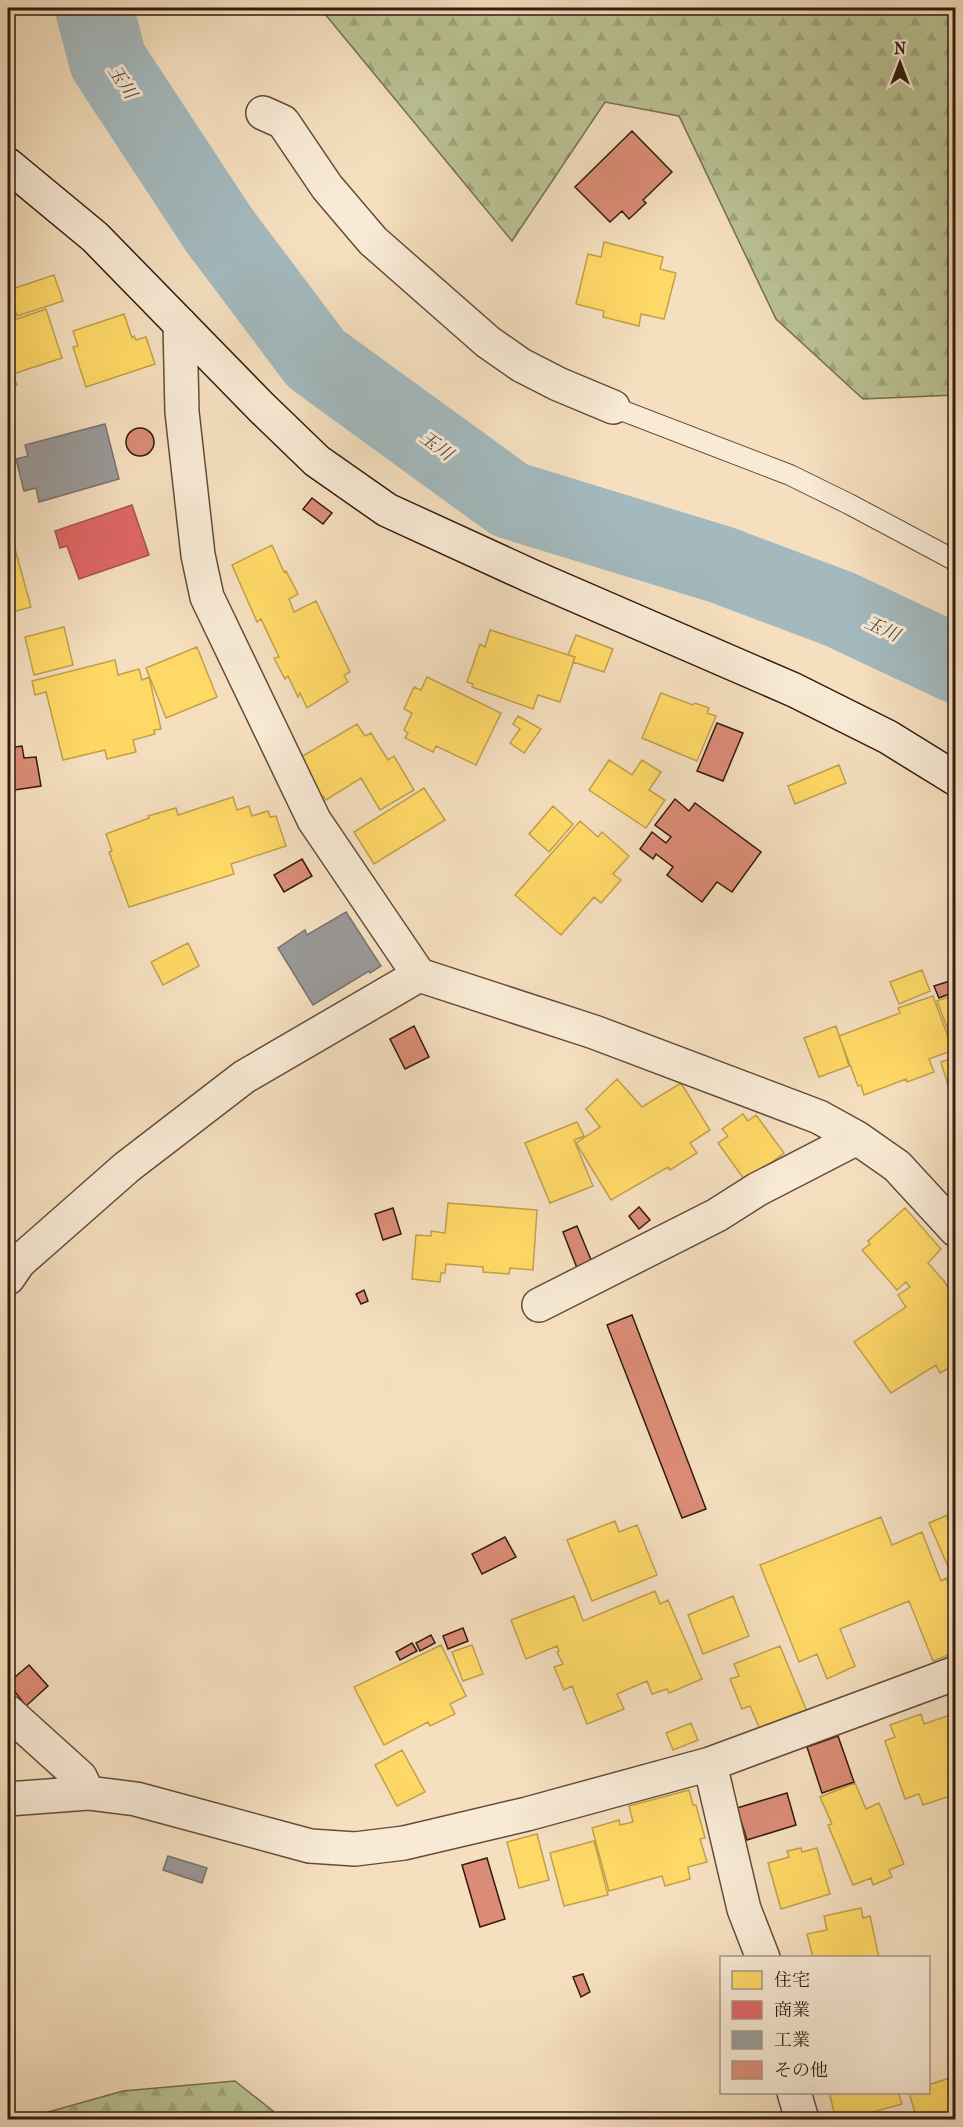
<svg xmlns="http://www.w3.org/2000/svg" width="963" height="2127" font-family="'IM FELL French Canon','Noto Serif JP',serif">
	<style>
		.forest { fill: url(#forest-firs); stroke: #766e51; stroke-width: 1.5 }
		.homes { fill: #ffd966; stroke: #c2a04c; stroke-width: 1.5 }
		.shops { fill: #e06666; stroke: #ac504c; stroke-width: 1.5 }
		.industry { fill: #999; stroke: #7a736f; stroke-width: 1.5 }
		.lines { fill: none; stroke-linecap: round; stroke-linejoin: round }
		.river { stroke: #a3b9be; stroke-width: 78 }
		.building { fill: #db8c77; stroke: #321b0e; stroke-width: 1.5 }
		.lane-casing { stroke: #634c3a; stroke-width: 22 }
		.street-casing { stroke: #634c3a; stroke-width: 36 }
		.secondary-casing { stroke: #321b0e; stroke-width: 36 }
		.lane { stroke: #f8ead5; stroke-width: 20 }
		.street { stroke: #f8ead5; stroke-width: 33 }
		.secondary { stroke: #f8ead5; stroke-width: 33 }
		.labels { text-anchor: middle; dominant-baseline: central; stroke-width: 6; stroke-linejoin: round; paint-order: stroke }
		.water-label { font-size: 18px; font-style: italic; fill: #544a43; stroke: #f8ead5 }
	</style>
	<defs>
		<pattern id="forest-firs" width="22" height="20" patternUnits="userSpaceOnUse" patternTransform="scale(1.5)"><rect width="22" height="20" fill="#bac294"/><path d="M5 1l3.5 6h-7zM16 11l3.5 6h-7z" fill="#a0a67e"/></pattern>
	</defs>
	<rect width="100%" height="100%" fill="#f5dfbf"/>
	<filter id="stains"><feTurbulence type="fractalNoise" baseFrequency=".00333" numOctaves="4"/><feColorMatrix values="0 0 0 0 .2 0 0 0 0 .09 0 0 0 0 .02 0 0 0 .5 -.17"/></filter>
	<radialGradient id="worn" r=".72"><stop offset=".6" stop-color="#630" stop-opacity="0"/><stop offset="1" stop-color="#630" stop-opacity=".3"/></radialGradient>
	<path class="forest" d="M320,8h635v387l-92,4 -87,-80 -97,-203 -74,-14 -93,139z
		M235,2081l48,38h-260l100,-28z"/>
	<path class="homes" d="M604,242l59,15 -3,12 16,4 -12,46 -23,-5 -2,12 -36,-9 1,-6 -28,-7 12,-50 13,3z
		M54,275l9,26 -46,15 -8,-26z
		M46,309l16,49 -49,16 4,11 -9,3v-66z
		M124,314l8,24 2,-2 2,4 10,-3 9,27 -69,23 -13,-40 5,-1 -5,-15z
		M14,545l17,62 -23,6v-66z
		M272,545l12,27 2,-1 12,23 -9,5 5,13 22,-11 34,71 -6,3 4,7 -41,26 -7,-15 -2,4 -10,-21 -3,3 -11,-21 5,-1 -18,-38 -4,3 -25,-57z
		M64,627l9,38 -39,10 -9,-38z
		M490,630l85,27 -15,45 -22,-7 -5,14 -61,-22 1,-3 -6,-2 13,-38 5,3z
		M576,635l37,14 -9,23 -31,-10 2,-5 -7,-2z
		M197,647l20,50 -51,21 -20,-50z
		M115,660l3,15 21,-6 3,11 7,-3 12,52 -7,1 1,4 -22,6 3,12 -29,7 -2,-9 -42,10 -17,-68 -11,3 -3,-14z
		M427,677l74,36 -25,52 -40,-19 -3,6 -28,-14 3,-5 -4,-3 8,-17 -8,-4 10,-22 7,3z
		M661,693l32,12 2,-2 14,5 -2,5 9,3 -19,45 -55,-23z
		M518,716l23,13 -17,24 -14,-10 10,-14 -7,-5z
		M357,724l8,12 6,-3 17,27 6,-4 20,34 -34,20 -19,-32 -35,22 -3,-4 -4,3 -13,-21 5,-3 -10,-18z
		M609,760l23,15 10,-15 19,12 -12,18 16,10 -19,28 -57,-38z
		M839,765l7,18 -51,21 -7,-18z
		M424,788l21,32 -71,44 -20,-32z
		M233,797l4,13 12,-4 3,10 16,-5 2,6 6,-1 10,30 -55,18 3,10 -105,33 -20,-55 3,-1 -6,-17 43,-16 -1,-2 28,-8 2,7z
		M553,806l20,18 -24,28 -20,-18z
		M580,821l18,16 4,-5 27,24 -16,18 8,6 -20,23 -7,-6 -33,38 -46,-40z
		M188,943l11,23 -36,19 -12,-23z
		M922,970l8,21 -31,13 -9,-22z
		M956,994v42l-5,2 -14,-37z
		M933,996l20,54 -24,9 5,13 -27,10 -1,-3 -42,16 -3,-10 -3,1 -19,-50 61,-23 -2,-5z
		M836,1026l13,40 -30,11 -15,-39z
		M956,1057v47l-2,1 -13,-43z
		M617,1079l25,28 39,-24 29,47 -20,13 7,10 -27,17 -2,-3 -57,33 -35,-57 24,-16 -14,-18z
		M743,1114l5,7 8,-6 28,38 -38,29 -28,-39 10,-7 -6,-7z
		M577,1122l7,14 -10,4 19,46 -43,17 -25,-60z
		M448,1203l89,7 -4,60 -23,-2 -1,6 -26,-2v-5l-37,-3 -1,9h-4l-1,9 -28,-3 4,-44 15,1v-5l14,2z
		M905,1208l36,41 -13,14 16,18 12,20v63l-16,9 -4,-8 -45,28 -37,-51 52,-35 -8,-12 12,-8 -4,-5 -9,8 -35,-40 8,-6 -2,-3z
		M950,1514l6,14v57l-27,-62z
		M881,1517l11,28 30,-13 19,49 5,-3 10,22v52l-23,9 -24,-60 -69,28 15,37 -28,13 -10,-25 -18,8 -39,-97z
		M615,1521l4,11 18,-7 20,50 -65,26 -25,-61z
		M655,1591l5,13 8,-4 34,79 -33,14 -2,-4 -15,5 -5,-13 -30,13 7,15 -37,15 -15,-38 -8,4 -10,-23 9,-3 -6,-12 2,-1 -2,-5 -31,13 -15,-39 63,-24 9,25z
		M733,1596l16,40 -46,18 -15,-39z
		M441,1645l25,51 -16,8 5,10 -25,12 -2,-4 -44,23 -30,-58z
		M472,1645l11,29 -20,7 -11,-29z
		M780,1646l28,68 -47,18 -11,-26 -8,3 -12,-30 9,-3 -5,-12z
		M956,1713v77l-4,1 1,4 -30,10 -4,-11 -14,5 -20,-58 10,-4 -5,-12 31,-11 3,10z
		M691,1723l7,17 -25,10 -7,-17z
		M402,1750l23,42 -28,14 -22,-41z
		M855,1783l11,26 13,-6 25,61 -15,6 3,7 -19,8 -2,-7 -18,7 -25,-60 4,-1 -12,-27z
		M689,1790l4,15h3l9,33 -5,1 7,23 -19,5 2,12 -25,7 -3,-10 -53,15 -17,-63 27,-8 1,5 13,-3 -4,-16z
		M537,1834l12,46 -30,8 -12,-46z
		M594,1841l14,54 -44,11 -14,-53z
		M801,1848l1,4 15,-4 13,46 -49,15 -13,-46 21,-6 -2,-6z
		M861,1908l2,10 7,-2 9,42h-66l-6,-24 20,-4 -3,-14z
		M950,2078l6,17v25h-39l-8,-28h19v-7z
		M829,2092h69l4,12 -58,16h-8z"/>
	<path class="shops" d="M132,505l17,50 -70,24 -12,-33 -7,2 -5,-17z"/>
	<path class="industry" d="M105,424l14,55 -80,23 -3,-14 -12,3 -8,-32 12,-3 -3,-11z
		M346,912l35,54 -11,7 -1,-2 -56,34 -35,-57 27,-18 2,5z
		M168,1856l39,12 -5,15 -39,-13z"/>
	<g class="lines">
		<path class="river" d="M94,8l14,53 111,169 97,129 194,141 212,65 117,44 117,55"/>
	</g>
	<path class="building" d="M632,131l40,41 -29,28 3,3 -17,16 -7,-8 -12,11 -35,-35z
		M126 442a14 14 0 1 1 28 0a14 14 0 1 1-28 0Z
		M312,498l20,15 -9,11 -20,-15z
		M717,723l26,10 -20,48 -26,-10z
		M22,746l2,12 12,-1 5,29 -33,5v-43z
		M675,799l14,12 6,-8 66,49 -29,40 -15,-10 -15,20 -35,-27 6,-8 -17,-13 -3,5 -13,-10 12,-17 14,11 5,-6 -16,-12z
		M302,859l10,17 -28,16 -10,-17z
		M950,981l4,11 -15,6 -5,-12z
		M414,1026l15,31 -24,12 -15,-30z
		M639,1207l11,13 -11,9 -10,-13z
		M393,1208l8,26 -18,6 -8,-26z
		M577,1226l15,36 -15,6 -14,-36z
		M364,1290l4,11 -7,3 -5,-10z
		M632,1315l74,194 -24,9 -75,-193z
		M505,1537l11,20 -34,17 -10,-20z
		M463,1628l5,13 -20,8 -5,-13z
		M431,1635l4,8 -15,8 -4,-8z
		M412,1643l5,8 -17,9 -4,-8z
		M29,1665l19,21 -22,20 -18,-23z
		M838,1736l16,46 -32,11 -15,-46z
		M787,1793l9,32 -49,15 -10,-32z
		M487,1858l18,61 -25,8 -18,-62z
		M583,1974l7,18 -9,5 -8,-20z"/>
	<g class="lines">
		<g class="lane-casing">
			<path id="lane" d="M613,407l177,68 59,29 107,57"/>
		</g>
		<g class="street-casing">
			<path id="street" d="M263,113l20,9 44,65 46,54 115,101 33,23 37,19 55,23
				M180,324l2,88 16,143 9,42 107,223 105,155 175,57 225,85 38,21 40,28 59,64
				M8,1278l11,-16 108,-95 117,-90 175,-102
				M539,1305l178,-90 41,-26 99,-51
				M8,1712l72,65 8,16 48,6 174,47 45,3 49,-6 123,-29 183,-50 246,-91
				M710,1764l34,145 19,49
				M8,1799l80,-6
				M794,2092l8,28"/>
		</g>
		<g class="secondary-casing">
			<path id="secondary" d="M8,165l87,72 166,170 56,54 70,49 144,66 263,114 94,47 68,42"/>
		</g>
		<use href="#lane" class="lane"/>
		<use href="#street" class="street"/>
		<use href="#secondary" class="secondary"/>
	</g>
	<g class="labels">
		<g class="water-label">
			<text transform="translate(122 82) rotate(57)">玉川</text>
			<text transform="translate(436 446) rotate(36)">玉川</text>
			<text transform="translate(882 629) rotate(25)">玉川</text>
		</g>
	</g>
	<rect width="963" height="2127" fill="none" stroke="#f5dfbf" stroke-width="30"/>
	<rect x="9" y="9" width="945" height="2109" fill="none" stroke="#321b0e" stroke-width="3"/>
	<rect x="15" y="15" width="933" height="2097" fill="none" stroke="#321b0e" stroke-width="1.5"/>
	<rect x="720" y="1956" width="210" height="138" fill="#f8ead5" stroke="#a99785" stroke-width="1.5"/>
	<rect x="732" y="1971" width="30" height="18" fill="#ffd966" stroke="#a99785" stroke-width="1.5"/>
	<text x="774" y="1986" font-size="18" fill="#321b0e">住宅</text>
	<rect x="732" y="2001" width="30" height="18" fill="#e06666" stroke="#a99785" stroke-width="1.5"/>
	<text x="774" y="2016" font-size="18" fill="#321b0e">商業</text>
	<rect x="732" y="2031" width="30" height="18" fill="#999999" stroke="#a99785" stroke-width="1.5"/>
	<text x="774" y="2046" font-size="18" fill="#321b0e">工業</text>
	<rect x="732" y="2061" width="30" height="18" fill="#db8c77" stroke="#a99785" stroke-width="1.5"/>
	<text x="774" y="2076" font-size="18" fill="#321b0e">その他</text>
	<g transform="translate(900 63)" stroke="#f8ead5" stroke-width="4.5" paint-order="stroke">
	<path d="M0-4.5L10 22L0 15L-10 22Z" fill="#321b0e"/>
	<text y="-9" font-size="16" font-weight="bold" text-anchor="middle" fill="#321b0e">N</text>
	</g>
	<rect width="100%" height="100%" filter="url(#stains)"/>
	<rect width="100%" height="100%" fill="url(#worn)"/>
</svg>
